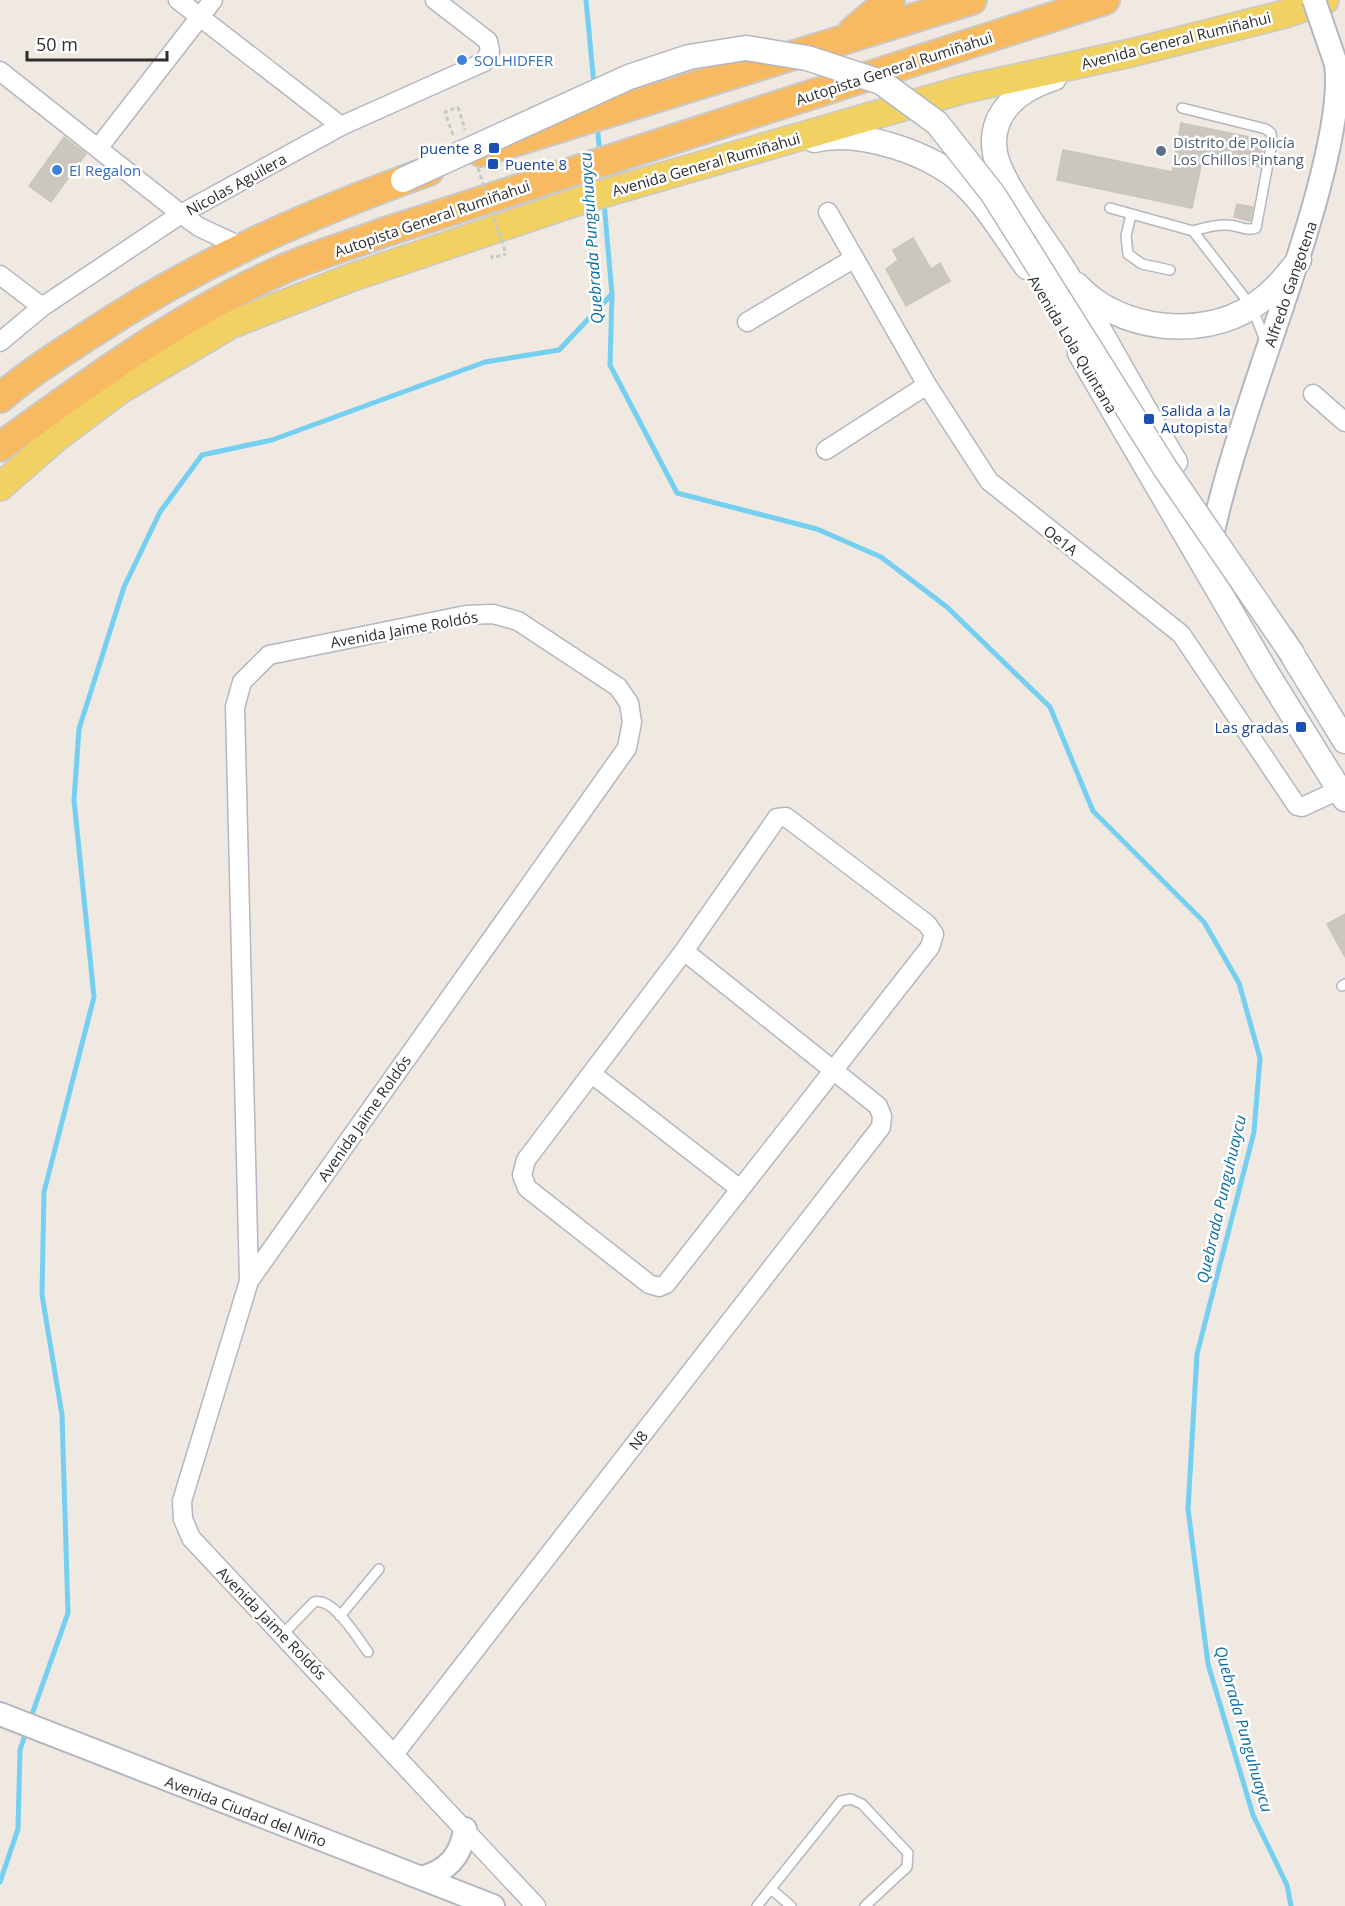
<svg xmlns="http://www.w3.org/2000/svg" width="1345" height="1906" font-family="'Open Sans',sans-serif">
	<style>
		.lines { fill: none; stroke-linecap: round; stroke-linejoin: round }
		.stream { stroke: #75cff0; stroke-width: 5 }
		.building { fill: #cbc7bf; stroke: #cbc5ba; stroke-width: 1.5 }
		.service-casing { stroke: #b4b7c1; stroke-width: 12 }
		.minor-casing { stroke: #b4b7c1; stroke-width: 21 }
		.tertiary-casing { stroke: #b4b7c1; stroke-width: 26 }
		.secondary-casing { stroke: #b4b7c1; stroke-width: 27 }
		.primary-casing { stroke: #c9c9c9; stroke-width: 30 }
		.trunk-casing { stroke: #c9c9c9; stroke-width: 32 }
		.path { stroke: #c9c9c9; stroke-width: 3; stroke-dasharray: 4.5 3; stroke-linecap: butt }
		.service { stroke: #fff; stroke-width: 9 }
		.minor { stroke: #fff; stroke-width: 18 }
		.tertiary { stroke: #fff; stroke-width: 22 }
		.secondary { stroke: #fff; stroke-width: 24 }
		.primary { stroke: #f2d163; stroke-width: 27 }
		.trunk { stroke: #f8ba60; stroke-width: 28 }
		.tertiary-bridge-casing { stroke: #b4b7c1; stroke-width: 26; stroke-linecap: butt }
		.secondary-bridge-casing { stroke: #b4b7c1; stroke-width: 27; stroke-linecap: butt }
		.path-bridge { stroke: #c9c9c9; stroke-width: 3; stroke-dasharray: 4.5 3; stroke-linecap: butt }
		.tertiary-bridge { stroke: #fff; stroke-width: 22 }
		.secondary-bridge { stroke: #fff; stroke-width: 24 }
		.shop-dot { fill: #3f7fe0; stroke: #fff; stroke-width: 2 }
		.transit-dot { fill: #1a4fb4; stroke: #fff; stroke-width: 2 }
		.service-dot { fill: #5c6f8a; stroke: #fff; stroke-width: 2 }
		.labels { text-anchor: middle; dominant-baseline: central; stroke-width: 5; stroke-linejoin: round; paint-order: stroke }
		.street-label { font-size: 15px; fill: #2e2e2e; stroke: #fff }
		.shop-label { font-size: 15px; fill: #366cbe; stroke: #fff; text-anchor: start }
		.service-label { font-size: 15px; fill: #4e5e75; stroke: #fff; text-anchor: start }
		.transit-label { font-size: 15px; fill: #164399; stroke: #fff; text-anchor: end }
		.water-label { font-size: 16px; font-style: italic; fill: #0d6fa3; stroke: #fff }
	</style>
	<rect width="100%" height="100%" fill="#efe9e1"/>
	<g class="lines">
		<path class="stream" d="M586,0l8,85
			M597,124l3,30
			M604,202l8,92 -2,71 67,128 140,36 64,28 66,50 103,100 43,104 111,111 35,61 21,75 -6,74 -57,222 -9,155 20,155 45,151 34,70 4,21
			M30,1720l38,-107 -6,-198 -20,-120 2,-103 50,-195 -20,-197 5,-71 45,-142 36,-75 42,-57 70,-15 213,-78 74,-12 53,-56
			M0,1882l18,-53 2,-79 7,-21"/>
	</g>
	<path class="building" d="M1181,123l84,17 -5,27 -57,-11 -11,52 -135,-28 6,-30 109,22z
		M64,137l22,17 -35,48 -22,-16z
		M1237,204l16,3 -3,14 -16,-4z
		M913,238l18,31 9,-6 10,18 -44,25 -20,-37 12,-9 -5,-10z
		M1345,914v43l-18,-33z"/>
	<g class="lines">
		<g class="service-casing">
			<path id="service" d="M1182,108l84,21 5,4 1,9 -16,86c-10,4 -18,-3 -29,-3 -12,-1 -23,3 -34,6l59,76 14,36
				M1110,208l83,23
				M1131,215l-5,21 2,18 14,10 28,6
				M1342,986l3,-2
				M340,1616l39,-47
				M283,1634l31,-32c20,-5 43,36 54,50
				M771,1889l20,17
				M757,1906l84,-105 10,-2 11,5 46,49 -1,14 -42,39"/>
		</g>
		<g class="minor-casing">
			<path id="minor" d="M178,0l163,126
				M0,71l181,143 18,13 43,20
				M99,147l114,-147
				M828,212l99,173 62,96 192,153 116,172 5,1 37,-17
				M0,275l42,32
				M747,322l106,-63
				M0,342l42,-35 139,-93 160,-88 143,-64 6,-11 -2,-10 -53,-41
				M1313,394l32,28
				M826,450l101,-65
				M786,817l141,107 7,10 -4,13 -264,337 -7,3 -10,-3 -122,-96 -5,-13 4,-15 158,-209 93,-133z
				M592,1074l148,115
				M249,1281l378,-533 5,-26 -3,-19 -11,-16 -100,-66 -25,-7 -27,1 -197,40 -27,27 -7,25 14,574 -67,220 1,18 8,19 345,368
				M395,1753l486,-626 1,-11 -4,-10 -194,-155"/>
		</g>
		<g class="tertiary-casing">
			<path id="tertiary" d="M1209,549c14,-68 37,-135 59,-201 23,-68 77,-218 68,-284
				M0,1714l493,192
				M421,1878c27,-7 40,-22 44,-49"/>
		</g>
		<g class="secondary-casing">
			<path id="secondary" d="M1054,78c-34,11 -66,34 -59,75 4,28 53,91 70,119 38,62 72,127 110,190
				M814,140c45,-11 119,13 151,45 24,23 42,55 62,82
				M1077,285c42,46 125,55 176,21 19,-12 33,-29 46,-46
				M1080,353l186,319 79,127
				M1282,638l63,103"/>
		</g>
		<g class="primary-casing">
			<path id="primary" d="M0,487l56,-49 64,-48 110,-65 120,-47 241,-81 374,-108 166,-36 154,-39 40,-14"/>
		</g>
		<g class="trunk-casing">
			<path id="trunk" d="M853,31l37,-31
				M481,152l491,-152
				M0,398c28,-24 58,-43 89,-63 110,-73 217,-120 340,-164
				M0,447c89,-65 178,-130 279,-176 33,-15 69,-25 103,-38l723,-233"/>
		</g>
		<path class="path" d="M453,135l-8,-23 13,-5
			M491,255l1,3 14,-4"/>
		<use href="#service" class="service"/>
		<use href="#minor" class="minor"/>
		<use href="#tertiary" class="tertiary"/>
		<use href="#secondary" class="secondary"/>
		<use href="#primary" class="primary"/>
		<use href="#trunk" class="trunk"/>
		<g class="tertiary-bridge-casing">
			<path id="tertiary-bridge" d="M1314,0l22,64"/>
		</g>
		<g class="secondary-bridge-casing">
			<path id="secondary-bridge" d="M403,180l226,-103 60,-20 57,-9 61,10 74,24 56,41 56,71 172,274 128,187"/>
		</g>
		<path class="path-bridge" d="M458,107l7,23
			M478,168l28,86"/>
		<use href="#tertiary-bridge" class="tertiary-bridge"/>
		<use href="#secondary-bridge" class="secondary-bridge"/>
	</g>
	<g class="shop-dot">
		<circle cx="462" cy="60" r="6"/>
		<circle cx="57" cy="170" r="6"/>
	</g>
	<g class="transit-dot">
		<rect x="488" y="142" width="12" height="12" rx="3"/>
		<rect x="487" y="158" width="12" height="12" rx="3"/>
		<rect x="1143" y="413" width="12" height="12" rx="3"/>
		<rect x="1295" y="721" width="12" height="12" rx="3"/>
	</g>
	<circle class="service-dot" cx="1161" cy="151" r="6"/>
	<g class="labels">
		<g class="street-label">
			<text transform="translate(1176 40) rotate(-14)">Avenida General Rumiñahui</text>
			<text transform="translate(894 68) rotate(-18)">Autopista General Rumiñahui</text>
			<text transform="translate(706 164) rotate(-16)">Avenida General Rumiñahui</text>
			<text transform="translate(236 184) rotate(-29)">Nicolas Aguilera</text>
			<text transform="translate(432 218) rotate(-19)">Autopista General Rumiñahui</text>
			<text transform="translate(1290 284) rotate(-71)">Alfredo Gangotena</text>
			<text transform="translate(1073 344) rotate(59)">Avenida Lola Quintana</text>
			<text transform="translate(1061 540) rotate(38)">Oe1A</text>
			<text transform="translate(404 629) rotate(-10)">Avenida Jaime Roldós</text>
			<text transform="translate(364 1118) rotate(-55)">Avenida Jaime Roldós</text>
			<text transform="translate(638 1440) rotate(-52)">N8</text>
			<text transform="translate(272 1623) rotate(46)">Avenida Jaime Roldós</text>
			<text transform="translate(246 1811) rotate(21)">Avenida Ciudad del Niño</text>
		</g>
		<g class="shop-label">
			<text x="474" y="60">SOLHIDFER</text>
			<text x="69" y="170">El Regalon</text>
		</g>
		<g class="service-label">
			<text x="1173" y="142">Distrito de Policía<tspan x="1173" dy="17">Los Chillos Pintang</tspan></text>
		</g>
		<g class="transit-label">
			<text x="482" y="148">puente 8</text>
			<text x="505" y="164" text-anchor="start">Puente 8</text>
			<text x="1161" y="410" text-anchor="start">Salida a la<tspan x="1161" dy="17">Autopista</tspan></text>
			<text x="1289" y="727">Las gradas</text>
		</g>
		<g class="water-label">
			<text transform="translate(591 238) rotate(-94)">Quebrada Punguhuaycu</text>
			<text transform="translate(1221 1199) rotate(-77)">Quebrada Punguhuaycu</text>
			<text transform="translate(1244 1729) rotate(74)">Quebrada Punguhuaycu</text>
		</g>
	</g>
	<path d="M27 51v9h140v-9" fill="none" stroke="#2e2e2e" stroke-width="3"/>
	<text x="36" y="51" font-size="18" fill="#2e2e2e" stroke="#ffffff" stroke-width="4.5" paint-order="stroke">50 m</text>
</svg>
